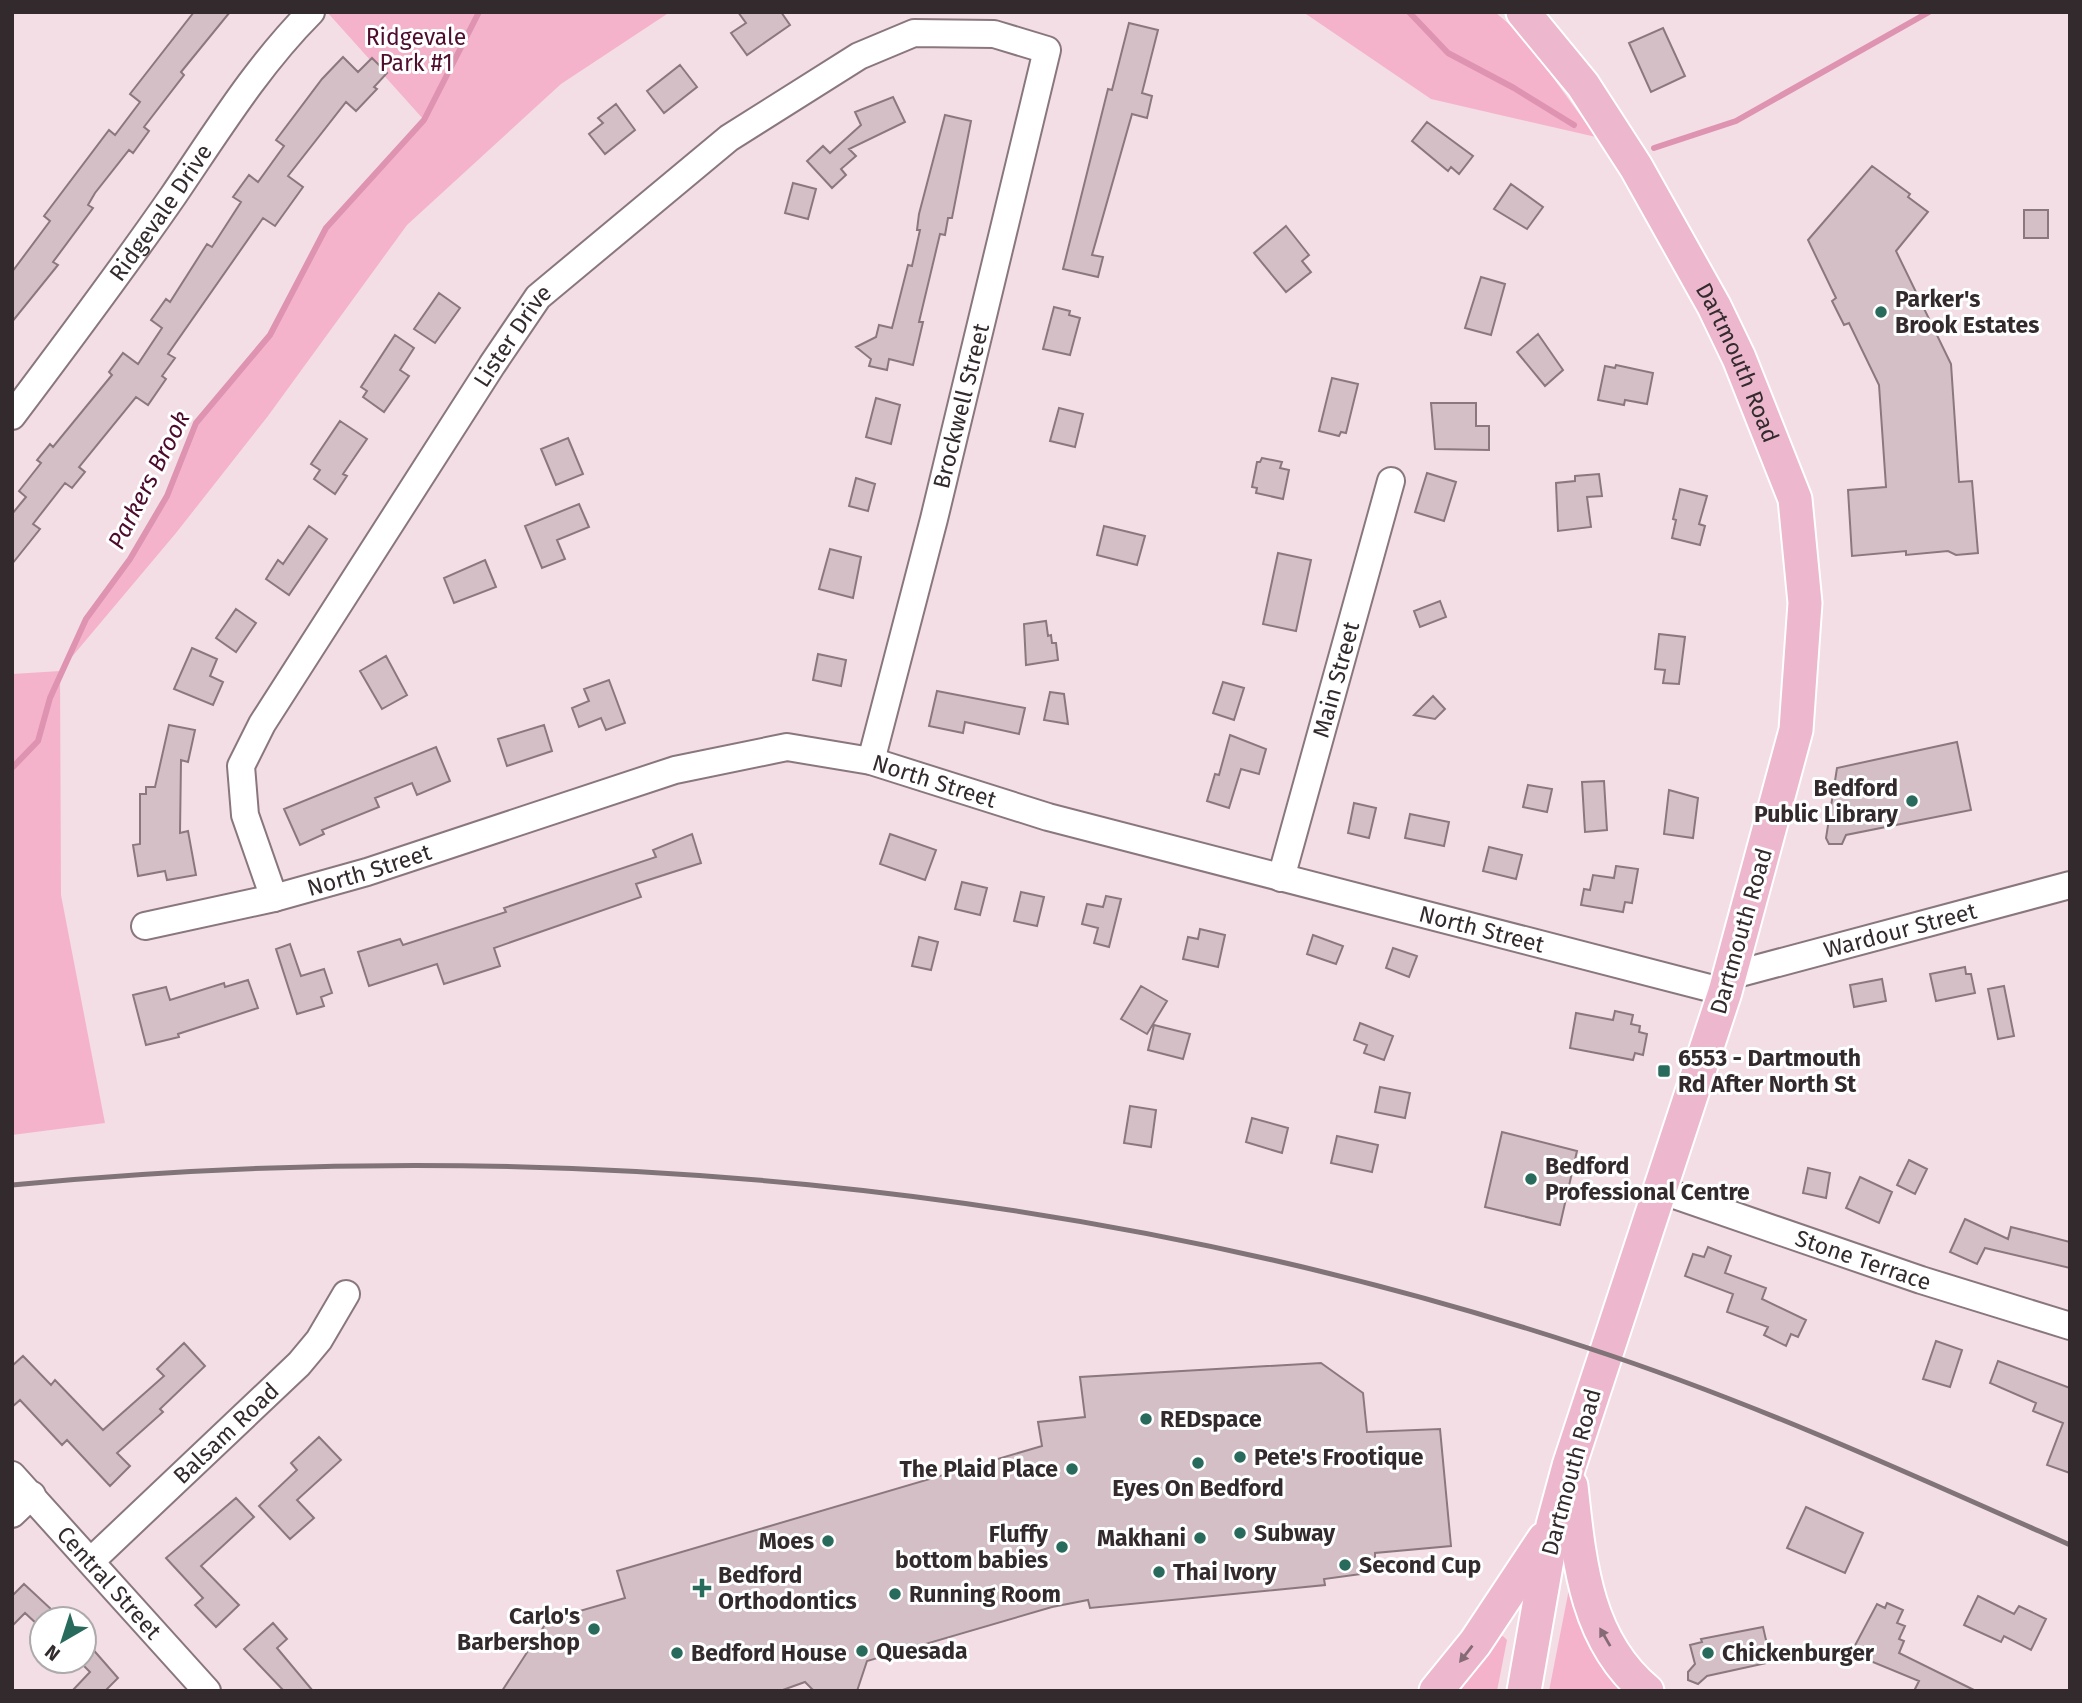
<svg xmlns="http://www.w3.org/2000/svg" width="2082" height="1703" font-family="'Fira Sans',sans-serif">
	<style>
		.green { fill: #f5b3cb }
		.lines { fill: none; stroke-linecap: round; stroke-linejoin: round }
		.stream { stroke: #de93b0; stroke-width: 6 }
		.building { fill: #d4bfc6; stroke: #8b787e; stroke-width: 2 }
		.minor-casing { stroke: #8a777e; stroke-width: 30 }
		.major-casing { stroke: #fff; stroke-width: 37 }
		.minor { stroke: #fff; stroke-width: 26 }
		.major { stroke: #edb8cd; stroke-width: 33 }
		.rail { stroke: #817478; stroke-width: 5 }
		.oneway { fill: #866a75 }
		.poi-dot { fill: #286a5b; stroke: #fff; stroke-width: 2.5 }
		.labels { text-anchor: middle; dominant-baseline: central; stroke-width: 6; stroke-linejoin: round; paint-order: stroke }
		.park-label { font-size: 23px; fill: #4f0e2e; stroke: #fff }
		.street-label { font-size: 23px; fill: #322a2d; stroke: #fff }
		.poi-label { font-size: 23px; font-weight: bold; fill: #322a2d; stroke: #fff; text-anchor: start }
		.water-label { font-size: 24px; font-style: italic; fill: #4c0a2c; stroke: #fff }
	</style>
	<rect width="100%" height="100%" fill="#f3dee5"/>
	<path class="green" d="M327,12h343l-109,72 -154,141 -139,191 -92,117 -116,138 1,224 44,228 -93,12v-461l48,-3 26,-52 44,-60 37,-63 29,-73 74,-88 56,-107 98,-108z
		M1303,12h192l28,24 73,101 -165,-38z
		M1570,1584l62,107h-83z
		M1503,1636l4,4 -10,51h-41l42,-54z"/>
	<g class="lines">
		<path class="stream" d="M1409,12l39,41 66,35 60,37
			M1654,148l82,-27 193,-109
			M12,768l26,-27 12,-43 36,-79 44,-60 37,-63 29,-73 74,-88 56,-107 98,-108 55,-108"/>
	</g>
	<path class="building" d="M194,12h36l-49,60 3,3 -40,52 5,4 -16,22 -4,-3 -34,43 -7,12 5,3 -40,54 5,3 -46,57v-50l38,-51 -6,-5 65,-86 6,5 25,-33 -10,-8z
		M738,12h43l9,13 -43,30 -16,-22 15,-10z
		M1129,23l29,7 -16,63 10,3 -5,22 -15,-4 -40,141 11,2 -5,20 -35,-8 45,-180 4,1z
		M1663,28l22,48 -34,16 -22,-49z
		M343,57l15,15 14,-14 15,15 -13,14 3,2 -21,22 -10,-9 -58,74 15,11 -28,39 -12,-8 -95,136 7,4 -13,18 4,3 -18,26 -12,-8 -57,70 6,5 -13,16 -7,-5 -32,41 7,5 -28,35v-50l14,-17 -7,-6 22,-28 -4,-3 13,-16 3,3 59,-72 -3,-3 14,-19 15,11 24,-36 -11,-8 15,-21 4,3 37,-58 5,3 29,-45 -8,-5 16,-22 9,7 26,-36 -8,-6 46,-61z
		M680,65l17,22 -33,26 -17,-22z
		M893,97l12,25 -56,27 7,7 -15,13 5,6 -14,13 -25,-27 16,-15 7,7 31,-28 -6,-13z
		M616,104l19,26 -30,24 -16,-20 14,-11 -5,-5z
		M945,115l26,6 -19,97h-4l-3,17 -5,-1 -21,88h4l-10,43 -24,-6 -2,11 -18,-4 2,-7 -15,-12 20,-10 3,-12 13,3 16,-63 4,1 8,-36h-3l2,-16z
		M1427,122l46,34 -14,18 -8,-7 -3,4 -36,-30z
		M1872,166l38,28 -2,3 20,15 -32,39 55,113 8,118 13,-1 6,72 -22,2 -8,-4 -42,4v-4l-54,5 -4,-66 38,-3 -7,-102 -30,-62 -5,2 -12,-24 4,-3 -28,-58z
		M793,183l23,6 -8,30 -23,-6z
		M1511,184l32,23 -16,22 -33,-20z
		M2024,210h24v28h-24z
		M1286,226l23,29 -7,6 9,11 -25,20 -32,-39z
		M1481,277l24,7 -14,51 -26,-7z
		M439,293l21,15 -25,35 -21,-14z
		M1054,307l16,4 -1,4 11,3 -10,37 -27,-6z
		M1538,334l25,36 -18,16 -28,-34z
		M395,335l19,13 -14,22 9,6 -25,36 -21,-15 4,-6 -6,-4z
		M1616,365l37,8 -6,31 -22,-4 -1,5 -26,-5 7,-34 10,2z
		M1332,378l26,6 -12,49 -5,-1 -2,4 -20,-5z
		M876,398l24,7 -9,39 -25,-7z
		M1431,403h45v23h13v24l-54,-1z
		M1059,408l24,6 -8,33 -25,-6z
		M340,421l27,18 -24,35 4,2 -12,18 -21,-15 6,-9 -9,-6z
		M568,438l15,36 -27,11 -15,-36z
		M1262,458l20,4 -2,6 9,2 -6,29 -27,-6 1,-5 -5,-1 5,-25h3z
		M1427,473l29,9 -12,39 -29,-9z
		M1599,474l3,22 -15,1 4,30 -33,4 -2,-48 19,-2v-5z
		M856,478l19,6 -7,27 -19,-5z
		M1680,489l27,7 -8,28 6,2 -5,19 -28,-7 4,-18 -3,-1z
		M579,504l10,23 -32,13 8,19 -23,9 -17,-42z
		M309,526l18,13 -38,56 -23,-16 12,-19 5,4z
		M1104,526l41,10 -8,29 -40,-10z
		M830,549l31,8 -8,41 -34,-9z
		M1278,553l33,7 -15,71 -33,-7z
		M485,560l11,27 -42,16 -10,-25z
		M1440,601l6,16 -26,10 -6,-16z
		M236,609l20,14 -20,29 -20,-14z
		M1046,621l2,15 3,-1 1,8h4l2,17 -32,5 -2,-41z
		M1659,634l26,3 -6,47 -16,-1 2,-13 -10,-1z
		M192,648l25,11 -7,17 13,6 -10,23 -39,-16z
		M818,654l28,6 -5,26 -28,-6z
		M386,656l21,39 -25,14 -22,-38z
		M609,680l16,43 -19,7 -5,-12 -22,9 -7,-19 17,-7 -5,-12z
		M1223,682l21,6 -10,32 -21,-7z
		M937,691l88,17 -6,26 -54,-12 -2,11 -34,-7z
		M1050,692l14,2 4,30 -24,-4z
		M1433,696l12,13 -10,10 -21,-4z
		M169,725l26,5 -7,32 -7,-2 -1,73 8,-2 8,44 -29,5 -2,-9 -27,5 -5,-31 7,-1v-50h6v-7h9z
		M544,725l8,26 -45,15 -9,-27z
		M1230,735l36,14 -7,25 -18,-5 -12,39 -22,-7 8,-27 4,1z
		M1957,742l14,68 -125,25 -4,9h-13l-3,-6 11,-70z
		M436,747l14,34 -33,14 -5,-12 -37,15 4,9 -57,23 2,4 -24,11 -16,-36z
		M1604,781l3,49 -22,2 -3,-50z
		M1528,785l24,4 -5,23 -24,-5z
		M1669,790l29,8 -5,40 -29,-4z
		M1354,803l22,5 -7,30 -21,-5z
		M1410,814l39,8 -5,24 -39,-8z
		M692,834l9,29 -65,21 5,13 -147,51 6,18 -56,18 -7,-20 -68,22 -11,-34 42,-13 3,6 103,-33 -2,-4 152,-51 -3,-7z
		M890,834l46,16 -11,30 -45,-16z
		M1489,847l33,8 -6,24 -33,-8z
		M1616,866l22,3 -6,34 -7,-1 -2,10 -42,-7 3,-16 6,1 3,-15 21,3z
		M962,882l25,6 -7,27 -25,-6z
		M1021,892l23,5 -7,29 -23,-5z
		M1106,896l15,3 -12,48 -15,-4 4,-15 -16,-4 5,-20 16,3z
		M1200,929l25,6 -7,32 -35,-8 5,-22 10,2z
		M1313,935l30,11 -7,18 -29,-10z
		M919,937l19,5 -7,28 -19,-4z
		M290,944l11,32 23,-7 8,24 -11,4 3,9 -27,8 -21,-65z
		M1393,948l24,8 -8,21 -23,-9z
		M1965,967l1,7h5l4,19 -39,8 -6,-27z
		M1882,979l4,22 -32,6 -4,-22z
		M248,980l10,28 -80,26 1,3 -33,8 -13,-50 33,-8 4,13 54,-17 1,4z
		M1141,986l26,15 -20,33 -26,-15z
		M2004,986l10,50 -16,3 -10,-50z
		M1615,1011l18,4 -2,9 9,2 -1,6 8,2 -4,21 -8,-2 -2,7 -63,-12 6,-35 37,7z
		M1360,1023l33,13 -9,24 -20,-7 3,-8 -13,-5z
		M1154,1025l36,9 -7,25 -35,-9z
		M1380,1087l30,6 -5,25 -30,-6z
		M1130,1106l26,4 -5,37 -27,-4z
		M1252,1118l36,10 -6,25 -36,-11z
		M1502,1132l75,19 -17,74 -75,-18z
		M1337,1136l41,9 -6,27 -41,-9z
		M1909,1160l18,9 -12,25 -18,-9z
		M1808,1168l22,5 -4,25 -23,-5z
		M1860,1177l32,15 -13,31 -33,-15z
		M1965,1219l43,20 3,-12 59,15v26l-85,-20 -8,16 -27,-12z
		M1708,1247l23,9 -6,17 41,15 -4,11 44,21 -8,17 -7,-3 -5,12 -22,-11 4,-8 -41,-15 6,-18 -48,-18 8,-22 11,3z
		M1936,1341l26,9 -12,37 -27,-8z
		M184,1343l21,23 -45,43 3,3 -46,41 13,13 -20,20 -43,-46 -5,5 -42,-45 -8,7v-41l11,-10 28,29 4,-5 48,50 61,-54 -7,-7z
		M1998,1361l72,27v85l-23,-8 16,-42 -30,-12 3,-8 -46,-20z
		M1321,1363l42,30 4,39 73,-3 11,117 -76,7v12l-7,8 -44,6 1,6 -235,23 -2,-8 -36,7 -185,54 -10,30h-43l-9,-9 -25,9h-278l46,-71 77,-22 -8,-27 425,-125 -4,-24 47,-5 -5,-40z
		M319,1437l22,23 -44,40 17,18 -24,21 -31,-33 38,-36 -6,-7z
		M236,1498l18,19 -53,49 38,39 -23,22 -21,-22 8,-7 -37,-40z
		M1806,1507l57,26 -18,40 -58,-25z
		M24,1584l28,26 -14,15 -13,-12 -13,13v-30z
		M1978,1596l36,18 5,-8 27,13 -15,31 -27,-14 -3,6 -37,-17z
		M1887,1603l16,7 -6,13 8,3 -6,13 5,2 -5,12 77,38h-62l5,-10 -68,-28 26,-49 8,4z
		M273,1623l14,16 -10,9 36,43h-29l-40,-42z
		M1763,1627l8,35 -64,14 -9,8 -10,-4v-8l7,-8 -5,-19 12,-3 -1,-3z
		M90,1646l28,32 -13,13h-33l18,-19 -11,-11h5v-9z"/>
	<g class="lines">
		<g class="minor-casing">
			<g id="minor">
				<path id="s1" d="M12,416c55,-73 109,-145 161,-220 43,-63 84,-130 138,-184"/>
				<path id="s2" d="M1281,878l110,-397"/>
				<path id="s3" d="M274,898l-29,-83 -4,-49 21,-42 230,-359 46,-68 12,-10 179,-149 130,-82 55,-23 80,1 53,16 -113,469 -63,242"/>
				<path id="s4" d="M145,926l129,-28 93,-26 308,-102 112,-23 84,14 177,56 677,175"/>
				<path id="s5" d="M1729,976l341,-91"/>
				<path id="s6" d="M1660,1190l261,90 149,46"/>
				<path id="s7" d="M12,1475l195,216"/>
				<path d="M12,1514l20,-19"/>
				<path id="s8" d="M91,1561l208,-197 20,-24 27,-46"/>
			</g>
		</g>
		<g class="major-casing">
			<g id="major">
				<path id="s9" d="M1523,12l60,73 53,82 78,139 25,52 56,141 10,104 -9,127 -71,262 -156,474 -16,59 -29,166"/>
				<path d="M1571,1486c8,73 14,154 76,205"/>
				<path d="M1436,1691l39,-48 69,-104"/>
			</g>
		</g>
		<use href="#minor" class="minor"/>
		<use href="#major" class="major"/>
		<path class="rail" d="M12,1185c527,-51 1072,-4 1576,163 165,54 323,126 482,197"/>
	</g>
	<defs><path id="oneway-solid" d="M-6-.8H1V-3.2L6.5 0L1 3.2V.8H-6Z" transform="scale(1.75)"/></defs>
	<g class="oneway">
		<use href="#oneway-solid" transform="translate(1605 1637) rotate(-120)"/>
		<use href="#oneway-solid" transform="translate(1466 1654) rotate(128)"/>
	</g>
	<g class="poi-dot">
		<circle cx="1881" cy="312" r="7"/>
		<circle cx="1912" cy="801" r="7"/>
		<rect x="1657" y="1064" width="14" height="14" rx="3.5"/>
		<circle cx="1531" cy="1179" r="7"/>
		<circle cx="1146" cy="1419" r="7"/>
		<circle cx="1240" cy="1457" r="7"/>
		<circle cx="1198" cy="1463" r="7"/>
		<circle cx="1072" cy="1469" r="7"/>
		<circle cx="1240" cy="1533" r="7"/>
		<circle cx="1200" cy="1538" r="7"/>
		<circle cx="828" cy="1541" r="7"/>
		<circle cx="1062" cy="1547" r="7"/>
		<circle cx="1345" cy="1565" r="7"/>
		<circle cx="1159" cy="1572" r="7"/>
		<path d="M698.5 1577.5h7v7h7v7h-7v7h-7v-7h-7v-7h7z"/>
		<circle cx="895" cy="1594" r="7"/>
		<circle cx="594" cy="1629" r="7"/>
		<circle cx="862" cy="1651" r="7"/>
		<circle cx="677" cy="1653" r="7"/>
		<circle cx="1708" cy="1653" r="7"/>
	</g>
	<g class="labels">
		<g class="park-label">
			<text x="416" y="37">Ridgevale<tspan x="416" dy="26">Park #1</tspan></text>
		</g>
		<g class="street-label">
			<text stroke="none"><textPath href="#s1" startOffset="252">Ridgevale Drive</textPath></text>
			<text stroke="none"><textPath href="#s3" startOffset="646">Lister Drive</textPath></text>
			<text stroke="none"><textPath href="#s9" startOffset="413">Dartmouth Road</textPath></text>
			<text transform="translate(961 406) rotate(-76)">Brockwell Street</text>
			<text stroke="none"><textPath href="#s2" startOffset="206">Main Street</textPath></text>
			<text stroke="none"><textPath href="#s4" startOffset="819">North Street</textPath></text>
			<text stroke="none"><textPath href="#s4" startOffset="231">North Street</textPath></text>
			<text stroke="none"><textPath href="#s4" startOffset="1386">North Street</textPath></text>
			<text stroke="none"><textPath href="#s5" startOffset="177">Wardour Street</textPath></text>
			<text transform="translate(1741 931) rotate(-74)">Dartmouth Road</text>
			<text stroke="none"><textPath href="#s6" startOffset="215">Stone Terrace</textPath></text>
			<text stroke="none"><textPath href="#s8" startOffset="186">Balsam Road</textPath></text>
			<text transform="translate(1571 1472) rotate(-75)">Dartmouth Road</text>
			<text stroke="none"><textPath href="#s7" startOffset="145">Central Street</textPath></text>
		</g>
		<g class="poi-label">
			<text x="1895" y="299">Parker's<tspan x="1895" dy="26">Brook Estates</tspan></text>
			<text x="1898" y="788" text-anchor="end">Bedford<tspan x="1898" dy="26">Public Library</tspan></text>
			<text x="1678" y="1058">6553 - Dartmouth<tspan x="1678" dy="26">Rd After North St</tspan></text>
			<text x="1545" y="1166">Bedford<tspan x="1545" dy="26">Professional Centre</tspan></text>
			<text x="1160" y="1419">REDspace</text>
			<text x="1254" y="1457">Pete's Frootique</text>
			<text x="1058" y="1469" text-anchor="end">The Plaid Place</text>
			<text x="1198" y="1488" text-anchor="middle">Eyes On Bedford</text>
			<text x="1254" y="1533">Subway</text>
			<text x="1048" y="1534" text-anchor="end">Fluffy<tspan x="1048" dy="26">bottom babies</tspan></text>
			<text x="1186" y="1538" text-anchor="end">Makhani</text>
			<text x="814" y="1541" text-anchor="end">Moes</text>
			<text x="1359" y="1565">Second Cup</text>
			<text x="1173" y="1572">Thai Ivory</text>
			<text x="718" y="1575">Bedford<tspan x="718" dy="26">Orthodontics</tspan></text>
			<text x="909" y="1594">Running Room</text>
			<text x="580" y="1616" text-anchor="end">Carlo's<tspan x="580" dy="26">Barbershop</tspan></text>
			<text x="876" y="1651">Quesada</text>
			<text x="691" y="1653">Bedford House</text>
			<text x="1722" y="1653">Chickenburger</text>
		</g>
		<g class="water-label">
			<text transform="translate(149 480) rotate(-63)">Parkers Brook</text>
		</g>
	</g>
	<rect width="2082" height="1703" fill="none" stroke="#322a2d" stroke-width="28"/>
	<g transform="translate(63 1640) rotate(219)"><circle r="33" fill="#ffffff" stroke="#adaaab" stroke-width="2"/>
	<path d="M0-5L12 26L0 18L-12 26Z" fill="#286a5b"/>
	<text y="-10" font-size="19" font-weight="bold" text-anchor="middle" fill="#322a2d">N</text>
	</g>
</svg>
